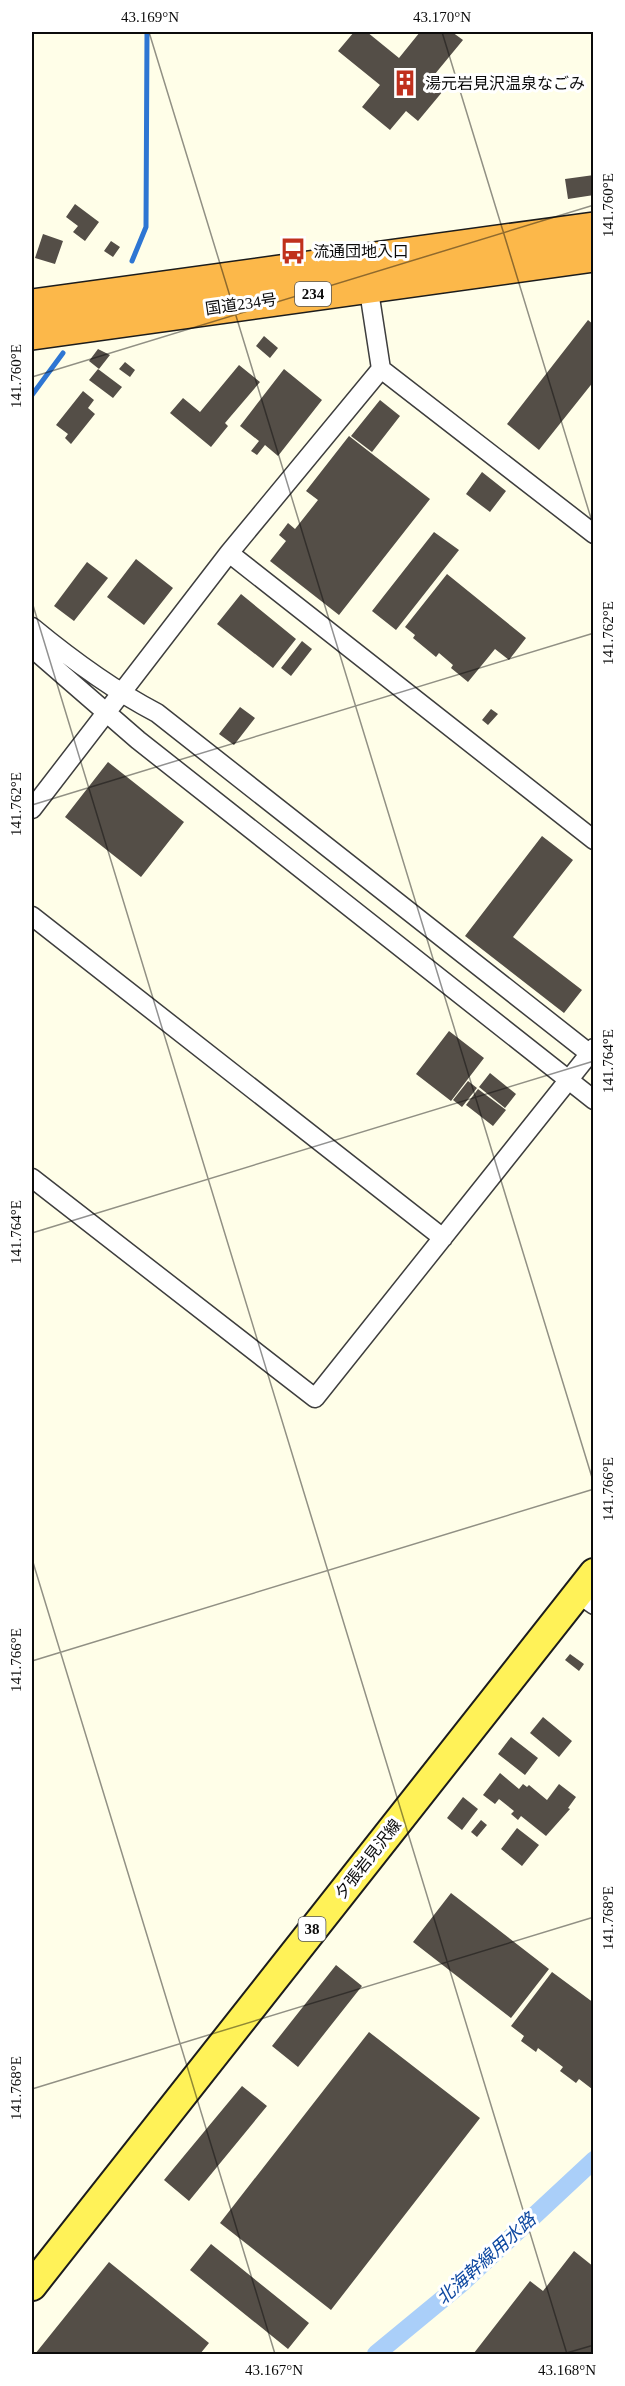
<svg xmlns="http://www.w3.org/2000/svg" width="625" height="2386" font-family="'Times New Roman','Noto Sans JP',serif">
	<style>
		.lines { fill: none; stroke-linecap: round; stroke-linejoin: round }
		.stream { stroke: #2e76d3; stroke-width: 5 }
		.canal { stroke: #aacff9; stroke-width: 18 }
		.building { fill: #544e47 }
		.street-casing { stroke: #3e3e3e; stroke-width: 21 }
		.primary-casing { stroke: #1c1c1c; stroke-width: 32 }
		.highway-casing { stroke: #1c1c1c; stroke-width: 36 }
		.street { stroke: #fff; stroke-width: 18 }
		.primary { stroke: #fff258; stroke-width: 28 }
		.highway { stroke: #fcb84a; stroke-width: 33 }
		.ticks { fill: none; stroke: #0b0b0b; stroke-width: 1.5; stroke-opacity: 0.45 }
		.labels { text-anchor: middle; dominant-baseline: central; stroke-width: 6; stroke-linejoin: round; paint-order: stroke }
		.shield { fill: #fff; stroke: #545454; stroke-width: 1.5 }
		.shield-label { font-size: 15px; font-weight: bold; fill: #0b0b0b }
		.poi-label { font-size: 16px; fill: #0b0b0b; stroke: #fff; text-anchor: start }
		.street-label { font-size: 16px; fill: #0b0b0b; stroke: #fff }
		.water-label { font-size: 18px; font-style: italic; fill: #0f49a1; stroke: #fff }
		.neatline { fill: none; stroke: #0b0b0b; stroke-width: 2 }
		.ticks-label { font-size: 15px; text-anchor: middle; fill: #0b0b0b }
	</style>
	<rect width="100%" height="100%" fill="#fffee8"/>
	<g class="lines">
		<path class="stream" d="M132,261l14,-34 1,-195
			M32,395l31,-42"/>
		<path class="canal" d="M376,2354l86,-71 132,-123"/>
	</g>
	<path class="building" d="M354,32h13l32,26 21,-26h32l11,8 -33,40 13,11 -25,30 -12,-10 -16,19 -28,-23 18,-22 -42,-34z
		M594,175v20l-26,4 -3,-20z
		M75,204l24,18 -14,19 -12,-9 5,-6 -12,-9z
		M43,234l20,7 -8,23 -20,-6z
		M111,241l9,6 -7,10 -9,-6z
		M588,320l6,5v56l-55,69 -32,-26z
		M264,336l14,12 -8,10 -14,-12z
		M98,349l12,6 -11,14 -10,-8z
		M125,362l10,8 -5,7 -11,-8z
		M239,365l21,17 -35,41 3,3 -17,21 -41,-34 13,-15 17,14z
		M98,369l24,18 -9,11 -24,-18z
		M284,369l38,31 -44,56 -13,-11 -8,10 -6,-4 8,-10 -19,-15z
		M83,391l11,9 -6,8 7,6 -24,30 -6,-6 3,-4 -12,-9z
		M380,400l20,16 -28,36 -21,-16z
		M349,436l81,63 -91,116 -69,-54 16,-20 -7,-6 9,-12 7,6 23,-29 -12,-9z
		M482,472l24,19 -16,21 -24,-18z
		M434,532l25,18 -63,80 -24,-19z
		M136,559l37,29 -29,37 -37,-28z
		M87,562l21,16 -34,43 -20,-15z
		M447,574l79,64 -17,22 -14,-11 -27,33 -17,-14 2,-3 -14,-12 -3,4 -23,-19 2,-3 -10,-8z
		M241,594l55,45 -23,29 -56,-44z
		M302,641l10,8 -21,27 -10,-8z
		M240,707l15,11 -21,27 -15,-11z
		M491,709l7,5 -10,11 -6,-5z
		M108,762l76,60 -43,55 -76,-60z
		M542,836l31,24 -60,77 69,53 -18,23 -99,-77z
		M449,1031l35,27 -33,43 -35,-27z
		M490,1073l26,21 -11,14 -26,-21z
		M468,1081l9,7 -15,19 -9,-7z
		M478,1089l28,21 -13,16 -27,-21z
		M570,1654l14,10 -5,7 -14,-11z
		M543,1717l29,24 -13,16 -29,-24z
		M511,1737l27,21 -13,17 -27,-21z
		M500,1773l19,16 4,-5 4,3 2,-2 18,15 12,-16 17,13 -8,11 2,1 -24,27 -25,-20 -3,4 -7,-6 3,-3 -15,-12 -4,5 -12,-9z
		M463,1797l15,12 -16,21 -15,-12z
		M481,1820l6,5 -10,12 -6,-5z
		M517,1828l22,17 -17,21 -21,-17z
		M451,1893l98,76 -38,49 -98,-76z
		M336,1965l26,21 -64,81 -26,-21z
		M552,1972l42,31 -2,86 -13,-10 -3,4 -16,-12 3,-4 -25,-19 -2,4 -15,-11 3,-5 -13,-10z
		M369,2032l111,86 -149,192 -111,-87z
		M242,2086l25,20 -78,95 -25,-21z
		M211,2244l98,79 -21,26 -98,-79z
		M574,2251l20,16v87l-120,-1 56,-72 13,10z
		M109,2262l100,81 -9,11h-165z"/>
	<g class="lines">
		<g class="street-casing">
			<path id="street" d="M367,278l14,91 213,165
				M229,553l365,287
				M32,627c40,33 79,62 125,86l437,344
				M32,648l106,92 456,360
				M32,809l197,-256 152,-184
				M32,916l411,322
				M32,1178l283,220 279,-350
				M577,1593l17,12"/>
		</g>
		<g class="primary-casing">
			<path id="primary" d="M32,2286l562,-713"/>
		</g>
		<g class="highway-casing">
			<path id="highway" d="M32,306l562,-77
				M32,333l562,-78"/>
		</g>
		<use href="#street" class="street"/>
		<use href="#primary" class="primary"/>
		<use href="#highway" class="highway"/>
	</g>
	<path class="ticks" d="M149,32l445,1452M442,32l152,496M32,377l562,-172M32,602l535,1752M32,805l562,-172M32,1233l562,-172M32,1559l243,795M32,1661l562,-172M32,2089l562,-172M563,2354l31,-9"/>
	<defs>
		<g id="building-bare" transform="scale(2.07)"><path d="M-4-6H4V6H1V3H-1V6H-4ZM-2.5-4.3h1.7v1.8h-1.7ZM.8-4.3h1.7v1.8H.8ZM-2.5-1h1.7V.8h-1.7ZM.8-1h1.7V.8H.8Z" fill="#c0301d" stroke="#fff" stroke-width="2.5" paint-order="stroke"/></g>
		<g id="bus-bare" transform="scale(2.07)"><path d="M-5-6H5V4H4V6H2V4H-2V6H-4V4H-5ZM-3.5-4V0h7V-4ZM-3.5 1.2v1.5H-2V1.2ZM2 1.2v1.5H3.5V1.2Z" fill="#c0301d" stroke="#fff" stroke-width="2.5" paint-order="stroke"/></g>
	</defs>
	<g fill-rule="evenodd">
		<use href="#building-bare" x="405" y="83"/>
		<use href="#bus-bare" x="293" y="251"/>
	</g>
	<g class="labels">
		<g class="shield">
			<rect x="295" y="282" width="36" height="24" rx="4.5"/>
			<rect x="298.5" y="1917" width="27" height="24" rx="4.5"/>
		</g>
		<g class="shield-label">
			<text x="313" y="294">234</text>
			<text x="312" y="1929">38</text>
		</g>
		<g class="poi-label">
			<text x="425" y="83">湯元岩見沢温泉なごみ</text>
			<text x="313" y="251">流通団地入口</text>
		</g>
		<g class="street-label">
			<text transform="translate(241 304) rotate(-8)">国道234号</text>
			<text transform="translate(368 1859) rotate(-52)">夕張岩見沢線</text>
		</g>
		<g class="water-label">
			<text transform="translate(486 2259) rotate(-42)">北海幹線用水路</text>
		</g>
	</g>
	<rect width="625" height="2386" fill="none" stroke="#ffffff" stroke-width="66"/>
	<rect x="33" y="33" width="559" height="2320" class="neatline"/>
	<g class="ticks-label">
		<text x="150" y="22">43.169°N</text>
		<text x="442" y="22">43.170°N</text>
		<text transform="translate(608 205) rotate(-90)" y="5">141.760°E</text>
		<text transform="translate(16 376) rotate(-90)" y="5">141.760°E</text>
		<text transform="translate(608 633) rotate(-90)" y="5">141.762°E</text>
		<text transform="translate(16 804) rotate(-90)" y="5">141.762°E</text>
		<text transform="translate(608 1061) rotate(-90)" y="5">141.764°E</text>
		<text transform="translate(16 1232) rotate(-90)" y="5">141.764°E</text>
		<text transform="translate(608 1489) rotate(-90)" y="5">141.766°E</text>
		<text transform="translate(16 1660) rotate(-90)" y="5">141.766°E</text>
		<text transform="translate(608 1918) rotate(-90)" y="5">141.768°E</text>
		<text transform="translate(16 2088) rotate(-90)" y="5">141.768°E</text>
		<text x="274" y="2375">43.167°N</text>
		<text x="567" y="2375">43.168°N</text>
	</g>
</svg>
